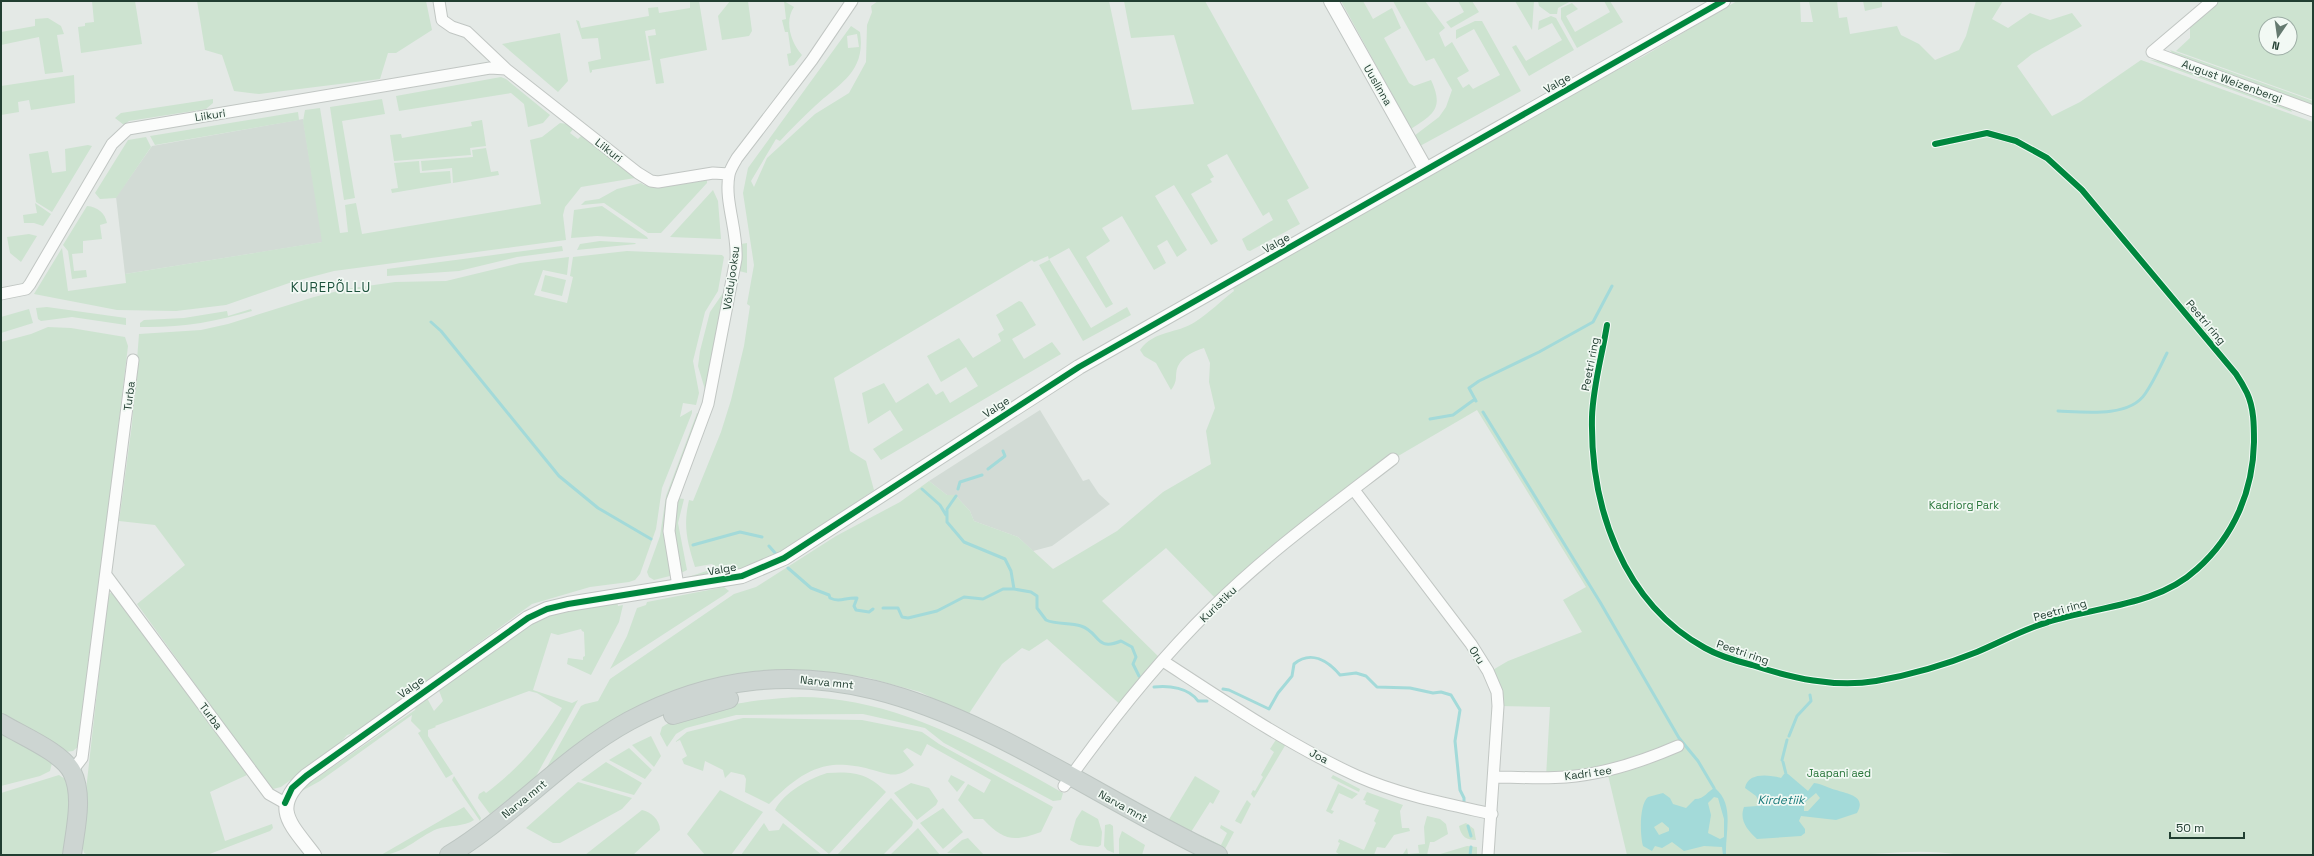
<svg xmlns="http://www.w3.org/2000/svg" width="2314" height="856" font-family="'Space Grotesk',sans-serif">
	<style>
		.built { fill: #d2dbd5 }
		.green { fill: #cde3d0; fill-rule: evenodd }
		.water { fill: #a3dad9; fill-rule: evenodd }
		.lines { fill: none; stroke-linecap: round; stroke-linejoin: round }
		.stream { stroke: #a3dad9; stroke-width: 3 }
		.minor-casing { stroke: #c1c6c3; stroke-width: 13 }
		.tertiary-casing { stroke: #c1c6c3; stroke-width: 16 }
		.primary-casing { stroke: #bcc5c1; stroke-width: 20 }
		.minor { stroke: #fbfcfb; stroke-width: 11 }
		.tertiary { stroke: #fbfcfb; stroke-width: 14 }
		.primary { stroke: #cdd5d2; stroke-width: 18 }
		.cycleway-casing { stroke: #f2f9f4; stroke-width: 8 }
		.cycleway { stroke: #00873e; stroke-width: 6 }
		.labels { text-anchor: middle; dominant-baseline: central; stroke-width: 3.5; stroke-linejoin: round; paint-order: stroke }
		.street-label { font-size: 11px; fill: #213e31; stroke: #f2f9f4 }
		.park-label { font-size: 11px; fill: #2a763b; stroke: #f2f9f4 }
		.water-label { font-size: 12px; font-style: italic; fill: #197b7c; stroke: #f2f9f4 }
		.quarter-label { font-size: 13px; letter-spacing: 1px; fill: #1c513c; stroke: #f2f9f4 }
	</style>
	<rect width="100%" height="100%" fill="#e4e9e6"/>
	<path class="built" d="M303,119l20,123 -198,32 -9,-77 36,-51z
		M1040,410l43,71 6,-2 10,15 11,10 -58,42 -19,5 -15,-14 -44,-16 -4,-10 -15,-16h-8l-18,-14z"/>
	<path class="green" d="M92,1h43l7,43 -61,9 -3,-26 7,-1v-3l9,-1z
		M197,1h229l6,29 -36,23h-8l-8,26 -121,15 -25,-3 -12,-36 -17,-5z
		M690,1h9l8,49 -47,9 4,24 -8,1 -8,-48 8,-1 -1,-6 -10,2 5,29 -58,10v2l-2,1 -2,-11 13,-3 -3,-21 -16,1 -6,-19 3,1 2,7 68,-12 -1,-8 10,-1 1,6 31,-5z
		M730,1h18l4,30 -3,5 -27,4 -4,-24z
		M784,1l10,6c-10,14 -3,36 8,48l-8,10 -5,1 -2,-12 4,-1 -3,-21h-3l-3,-12 4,-1z
		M878,1h231l23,109 62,-6 -20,-69 -43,3 -7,-37h81l104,187 -22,12 13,24 -50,27 -3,-1 -5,-11 31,-19 -4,-8 -6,4 -36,-62 -20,11 7,12 -4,2 2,3 -21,12 27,47 -7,4 -37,-60 -19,11 32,54 -10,7 -10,-17 -10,6 9,17 -12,7 -32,-54 -20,12 8,13 -24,16 27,47 -7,4 -37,-60 -20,11 42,69 36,-21 4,8 -48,26 -44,-76 10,-5 -1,-4 -14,6 -2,-2 -198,118 16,73 16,10 8,29 -91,63 -23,12 -66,15 -9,-2 31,-10 -4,-4 -17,3c-8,-26 -12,-41 -6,-67l4,1 28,-69 10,-32 13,-54 6,-40 -3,-2 7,-39 -11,-72 5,-25 103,-142 9,6c6,40 -20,51 -45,74 -12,11 -24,23 -35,35l-4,-2 -25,42 3,6 13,-29 48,-44 34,-21 17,-31 1,-37 5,-13 -1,-6zM857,34l2,13 -11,1 -1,-12z
		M1341,1h22l10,18 19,-11 9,20 -17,10 25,45 5,3 17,-6c13,28 3,34 -20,49z
		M1393,1h32l20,27 -6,5 6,14 7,-5 17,29 -12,7 6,10 6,-4 4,5 27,-14 -26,-46 -18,10v-9l19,-9h7l39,70 -101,55 -6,-10 25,-19 7,-10 6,-17 -18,-32 -8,3z
		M1458,1h14l7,11 -28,16 -5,-6 18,-10z
		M1515,1h19l-2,29z
		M1538,1h33l-13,7 -1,6h-7l-11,-8z
		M1604,1h6l13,21 -46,26 -16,-29v-11l11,-5 6,6 -12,7 9,16 35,-20z
		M1737,1h63l1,21h12l-4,-21h28l2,17 8,-1 3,17 47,-8 4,9 18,9 16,16 24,-10 7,-14 10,-35h27l-11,18 16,9 22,-15 20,7 22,-7 10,13 -50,28 -15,12 35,50 28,-14 61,-42 172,62v733h-353c-36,-7 -75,-1 -112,0 -74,1 -148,0 -221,0l-20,-84 -61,6 4,-70 -52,-1 -7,-35 17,-10 74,-29 -19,-32 23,-13 -109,-177 -84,49 -174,143 -53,-54 -64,53 61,60 -40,46 -76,-68 -18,12 -7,-3 -20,16 -34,51 -48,-23 -51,-14 -49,-7 -48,-1 -69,15 -161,91 39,-70 4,-2 13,-3 12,-22 124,-85 22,-7 80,-51 64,-34 29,-21 18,14h8l15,16 4,10 44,16 35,32 64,-38 46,-39 48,-28 -5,-33 9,-23 -6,-26 1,-19 -6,-15c-10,3 -21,8 -26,18 -4,9 1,14 -7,24l-15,-27 -12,-7 -4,-6c14,-20 37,-16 55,-28 14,-9 26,-21 39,-31l-1,-3 346,-198 65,-34z
		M1863,1h19v6l-17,4z
		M2219,1h94v99l-137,-49 14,-13v-13zM2266,24h24v24h-24z
		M1551,16l5,2 18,32 -45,26 -17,-29 4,-2 10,16 36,-21 -10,-17 -14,7 1,-9z
		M48,18l13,8 3,8 -7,1 6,37 -18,2 -6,-37 -38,8v-13l34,-6v-7z
		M560,33l8,48 -10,11 -56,-48z
		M2170,50l143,51v4l-140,-51z
		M2150,60l10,1 130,47 2,4z
		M74,75l1,28 -44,7 -2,-10 -11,2 1,10 -18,3v-29z
		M501,77l5,2 44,36 -7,8 -15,4 -4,-23 -13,-11 -112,18 -3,-15z
		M213,99v4l-7,6 -77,12 -5,4 -9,-7 6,-5z
		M382,99l3,15 -43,7 13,77 -11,2 -14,-93z
		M320,108l20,125 8,-1 -3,-27 11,-2 6,31 179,-30 -11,-64 12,-3 18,-14 8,1 6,4 -4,5 8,6 4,-4 53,43 -54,9 -16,20 -2,8 3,25 -232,31 -42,11 -66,23 -50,6 -59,-1 -83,-16 28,-46 6,43 58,-8 -1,-9 197,-32 -19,-121 2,-11z
		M298,112l1,8 -144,25 -5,-9z
		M482,120l4,26 -16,2 1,7 -77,6 -4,-26 11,-1 1,4 70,-12 -1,-4z
		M146,137l5,10 -35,51 -16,1 -5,-6 33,-53z
		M88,145l4,1 -40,66 -16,-10 -7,-48 19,-3 4,22 14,-2 -1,-22z
		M486,148l5,24 7,-1 1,4 -46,8 -1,-15 -30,3 -1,-10 52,-4 -1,-7z
		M419,161l1,12 30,-2 1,12 -59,10 -1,-4 7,-1 -4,-25z
		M707,180v3l-46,50h-13l-44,-30 -23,2 4,-4 14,-2 18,-10 24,-6c10,9 51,-1 66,-3z
		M713,190l5,11 3,38 -51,-2z
		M35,203l16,11 -8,12 -9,-3h-10l-1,-8 14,-2z
		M87,206c11,1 18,7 20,17l-7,2 2,14 -19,2v12l-11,1 2,17 12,-1 1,7 -15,2 -4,-28 -5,-6z
		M602,206l45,31 1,2 -51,-3 -26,2 3,-28z
		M29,234l8,2 -16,26 -11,-9 -3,-16z
		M600,241l35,2 1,1 -59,6 3,-6z
		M747,243v30l-8,-2 2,-27z
		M562,246l1,5 -46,6 -58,14 -72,5v-7z
		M627,251l95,4 2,2 -6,34 -13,21 -12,49 6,32 -3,12 -13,-2 -3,14 12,-7v3l-30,75 -6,41 -16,45 -5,6 -6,2 -39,5 -58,17 -175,128 -10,3 -9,10 -57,42 -8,2 -4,-3 -132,-182 48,-39 -30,-40 -36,-4 13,-97 7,-90 62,-4 27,-6 86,-27 32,-8 49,-7 51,-1 74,-18 49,-6 -2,18 -24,-5 -9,25 33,8 6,-26 -3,-1 3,-19z
		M545,275l21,5 -4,16 -21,-5z
		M723,293l2,2 -19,98 -8,-27 2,-15 10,-39z
		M1019,301l3,1 14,23 -24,14 12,20 28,-17 9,12 -180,106 -8,-11 30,-19 -13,-20 -22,14 -6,-31 22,-10 12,20 32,-20 8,12 7,-4 7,12 28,-17 -12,-19 -25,15 -14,-26 32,-18 14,20 28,-17 -3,-7 6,-4 -8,-15z
		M47,307l79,11v7l-54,-8 -31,4 -3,-2 -2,-11z
		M29,309l4,14 -32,10v-16z
		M251,309l1,2c-37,11 -73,17 -112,16v-4l4,-3 40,-2 43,-7 1,5z
		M48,327l23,1 54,9 3,9 -48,399 -7,6 -7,1 -65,-34v-376l30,-8z
		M697,413l3,1 -22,58 -8,104 -16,4 -5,-3 -2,-5 13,-36 6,-40z
		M677,498l7,1 -6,24 9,47 -6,3 -7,-39z
		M724,587l5,4 -5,4 -114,74 17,-33 10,-28 9,-3 1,-3z
		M111,593l6,1 103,140 27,41 -37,17 15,49 47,-17 1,4 -3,3 -63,24h-119l-4,-2 -3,-11 2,-25 25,-223z
		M617,601l1,5 5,-1 -4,17 -28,53 -24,-11 1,-6 15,2v-3l2,-1 -1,-24 -2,-1 -1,-2 -23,6 -7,-2 -18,57 39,13 6,-3 -43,78 -45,36 -12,-16 1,-4 5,-3 2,2c31,-23 56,-51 76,-85l-25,-15 -8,-2 -94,35 1,1 -8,3v6l25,38 -7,4 -28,-45 3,-2 -10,-10 1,-6 -92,66 -20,11 8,-8 107,-74 1,-5 11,-7 7,13 9,-10 -5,-13 97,-67 21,-8z
		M800,697c95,0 183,51 263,96l-2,7 -8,1 -109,-58 -19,-15 -62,-14 -127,1 -50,13 -10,6 -9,13 -7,-13 2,-7c31,-19 102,-29 138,-30z
		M743,718l119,2 60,12 17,12 114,63 -12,25c-28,10 -37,9 -58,-13h-9l-16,-19 10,-16 16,9 7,-13 -64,-36 -6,12 -14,-8 -4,3 11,14c-18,15 -24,9 -45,4 -10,-3 -25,-5 -36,-4 -27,3 -46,21 -64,39l-24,-12 1,-13 -2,-4 -13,-3 -6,6 -2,-8 -18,-9 -2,10 -19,-7 -2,-5 5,-3 -7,-16 -5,2 12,-10z
		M1,733l46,26 5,4 -2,8 -10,5 -39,10z
		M651,736l10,20 -7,11 -22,-22z
		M1277,738l9,6 -32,54 -3,-4 2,-4 2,1 8,-14 -2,-2 13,-23 -4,-3z
		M629,748l23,22 -7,9 -36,-19z
		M606,762l36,21 -8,12 -53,-15z
		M827,773c26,-2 41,0 59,19l-57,62 -54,-44c9,-18 34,-31 52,-37z
		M59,775l6,4 7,24 -7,52h-64v-62z
		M951,775l14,7 -8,10 -9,-11z
		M1333,775l27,14 -1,3 -28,-14z
		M454,776l27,42 -1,3 -28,-41z
		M1195,776l25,15 -7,13 -3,-2 -19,30 -23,-11z
		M578,782l54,16 -10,11 -62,34h-7l-27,-15z
		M911,783l18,5 9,13 -2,4 -19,15 -23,-27z
		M1338,784l20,10 -6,5 -13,-6 -8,17 3,1 -2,3 -6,-3z
		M720,790l43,22 -32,43h-26l-18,-21z
		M1367,792l36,13 -3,6 2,17h7l1,3 -16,4 -9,13 -8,-1 -3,8h-34l-4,-3 4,-9 -2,-1 1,-3 25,11 12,-27 -2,-2 5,-11 -14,-6 1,-3 -3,-1z
		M891,798l22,24 -1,4 -29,29h-46z
		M1247,800l4,4 -10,20 -6,-3z
		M464,807l10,13c-10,7 -25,5 -37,9 -19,8 -35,26 -56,26z
		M943,808l20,24 -20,17 -23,-26z
		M642,810c9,2 18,10 18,20l-27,25h-48z
		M1082,810l16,9 4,13 -1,13 -3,2 -19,-2 -9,-5 6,-21z
		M1427,816l13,3 6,5 2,10 -14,8h-4l-3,13 -24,-1 4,-6 1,6 11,-1 -1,-8 7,-1 -1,-17z
		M764,823l5,8 10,-1 4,-7 39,32h-81z
		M1466,823l8,6 2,11c-9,0 -15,-3 -17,-14z
		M1110,824l3,2 1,27 -7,-3 -3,-4 1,-21z
		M1221,825l13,7 -9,17 -27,-15 23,11 6,-12 -7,-5z
		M918,828l22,27h-50z
		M1122,831l23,14 -3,10h-23v-16z
		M968,838l16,17 -37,-2 15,-13z
		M1467,846l10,1v8h-40z"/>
	<path class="water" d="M1784,774h4l20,17 6,-8c9,1 14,5 22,7 12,4 31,6 21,23l-21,7 -35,-4 -2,5 6,8v4l-4,3 -44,3c-10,-9 -18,-19 -13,-32l13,-1 3,-3 -4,-7 -11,-8c3,-16 24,-13 36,-10zM1816,793l4,5 -12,13h-4v-8z
		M1715,788c20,17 10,44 11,67h-3l-1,-8 -18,-1 -20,5 -12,-9 -10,6 -7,-2 -3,5 -9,-5c-3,-11 -4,-41 5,-49l15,-4 7,5 3,6 13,4 9,-9c10,0 12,-8 20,-11zM1714,797l4,1 6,21v18l-4,2 -12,-6 3,-18 -3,-12zM1662,822l7,6v3l-10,4 -5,-8z"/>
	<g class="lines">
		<path class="stream" d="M431,322l10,9 118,145 39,32 53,31
			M1476,401l-7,-13 10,-7 60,-29 54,-30 19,-36
			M2058,411c25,1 71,7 87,-17 9,-13 15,-27 22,-41
			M1483,412l117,190 79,136 19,23 16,27
			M1430,419l23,-4 22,-16
			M988,469l17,-13 -2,-5
			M922,489l18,16 6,10
			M958,489l2,-7 22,-7
			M956,496l-9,13v13l17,20 41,17 6,12 3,18
			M693,545l47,-13 22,5
			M769,546l7,8
			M788,568l23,20 18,7 1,3c10,5 16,-1 27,0l-3,8 2,4 13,2 4,-3
			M883,608h15l4,9 6,1 29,-7 27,-14 19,2 20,-10h11l17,3 6,4v12l9,12c10,5 24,2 35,6 19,6 14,26 40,15l11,6 4,10 -3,7 6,12
			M1154,687c15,-2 35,1 44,14h9
			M1223,689l6,1 40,19 9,-16 14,-17 2,-12c17,-14 34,-3 46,11l16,-2 10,3 11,11 33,1 23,5 8,-1 10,3 9,15 -5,31 5,49 4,8v8
			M1789,736l8,-20 14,-15 -1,-6
			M1782,760l5,-20
			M1783,762l3,12
			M1468,826l3,10
			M1470,855l1,-8"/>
		<g class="minor-casing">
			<path id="minor" d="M439,1l3,19 10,7 15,5 39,37
				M2212,1l-60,51 161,59
				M1,294l25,-5 4,-5 82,-140 16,-15 362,-61 16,1 132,104 13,8 7,1 55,-9 16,1
				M1354,490l117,154 17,27 9,21 1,14 -10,149
				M106,575l163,219 16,9
				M678,586l-9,-55 3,-30 36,-97 28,-145c2,-28 -12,-58 -7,-84 1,-6 5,-12 8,-17l75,-98 40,-59
				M1163,661c63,41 126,84 194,115 43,19 90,28 135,38
				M72,771l10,-13 51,-398
				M1495,777c23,0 47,2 71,0 39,-3 75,-15 112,-31
				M1064,786c44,-62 92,-123 147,-177 55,-55 121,-103 182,-150"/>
		</g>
		<g class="tertiary-casing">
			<path id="tertiary" d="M1331,1l95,169
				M314,855c-24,-32 -44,-47 -8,-79l222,-158 19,-9 21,-5 174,-28 42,-18 295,-191 644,-366"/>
		</g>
		<g class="primary-casing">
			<path id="primary" d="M673,715l56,-16
				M1,723c19,12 61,29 71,49 12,24 3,58 0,83
				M449,855c64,-39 114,-98 180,-134 223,-119 396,43 589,134"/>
		</g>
		<use href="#minor" class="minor"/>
		<use href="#tertiary" class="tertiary"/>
		<use href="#primary" class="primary"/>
		<g class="cycleway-casing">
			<path id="cycleway" d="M1607,325c-5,31 -14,61 -15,92 -2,90 31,186 113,231 14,8 31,13 47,17 40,13 82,23 124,16 34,-6 69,-16 101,-29 24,-10 47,-23 71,-30 50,-16 109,-16 149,-53 37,-33 56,-78 57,-127 0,-16 0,-34 -7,-49 -3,-6 -7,-13 -11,-19l-154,-184 -35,-32 -31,-17 -29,-8 -52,11
				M285,803l7,-15 14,-12 222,-158 19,-9 21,-5 174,-28 42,-18 295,-191 644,-366"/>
		</g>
		<use href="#cycleway" class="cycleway"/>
	</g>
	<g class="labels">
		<g class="street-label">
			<text transform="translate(2232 81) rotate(20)">August Weizenbergi</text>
			<text transform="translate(1557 83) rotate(-30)">Valge</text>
			<text transform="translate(1378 85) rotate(60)">Uuslinna</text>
			<text transform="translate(210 115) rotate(-9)">Liikuri</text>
			<text transform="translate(609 150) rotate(38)">Liikuri</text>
			<text transform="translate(1276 243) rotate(-29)">Valge</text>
			<text transform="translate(731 278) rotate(-82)">Võidujooksu</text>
			<text transform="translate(2206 322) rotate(50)">Peetri ring</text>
			<text transform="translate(1590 364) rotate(-79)">Peetri ring</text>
			<text transform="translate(129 396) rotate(-83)">Turba</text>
			<text transform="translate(996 407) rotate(-33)">Valge</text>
			<text transform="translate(722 569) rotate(-10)">Valge</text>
			<text transform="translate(1218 604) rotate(-44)">Kuristiku</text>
			<text transform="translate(2060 610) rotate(-16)">Peetri ring</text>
			<text transform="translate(1743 652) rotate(19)">Peetri ring</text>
			<text transform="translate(1477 655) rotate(57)">Oru</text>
			<text transform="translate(827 682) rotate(6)">Narva mnt</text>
			<text transform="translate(411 687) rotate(-36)">Valge</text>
			<text transform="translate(211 716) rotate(53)">Turba</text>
			<text transform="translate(1319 756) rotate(28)">Joa</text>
			<text transform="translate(1588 773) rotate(-8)">Kadri tee</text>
			<text transform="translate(524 799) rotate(-39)">Narva mnt</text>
			<text transform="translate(1123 806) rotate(29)">Narva mnt</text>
		</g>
		<g class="park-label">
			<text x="1964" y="505">Kadriorg Park</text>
			<text x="1839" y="773">Jaapani aed</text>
		</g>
		<g class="water-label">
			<text x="1781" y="800">Kirdetiik</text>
		</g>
		<g class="quarter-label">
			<text x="331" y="287">KUREPÕLLU</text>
		</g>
	</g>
	<rect width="2314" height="856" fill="none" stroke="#213e31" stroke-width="4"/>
	<g transform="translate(2278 36) rotate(193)"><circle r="19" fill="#f2f9f4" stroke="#9eaea6"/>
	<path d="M0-3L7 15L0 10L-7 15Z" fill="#657a70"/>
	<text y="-6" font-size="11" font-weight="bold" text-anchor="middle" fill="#213e31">N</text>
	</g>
	<path d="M2170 832v6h74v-6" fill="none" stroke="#213e31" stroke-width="2"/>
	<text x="2176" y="832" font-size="12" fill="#213e31" stroke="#f2f9f4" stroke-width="3" paint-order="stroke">50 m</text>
</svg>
